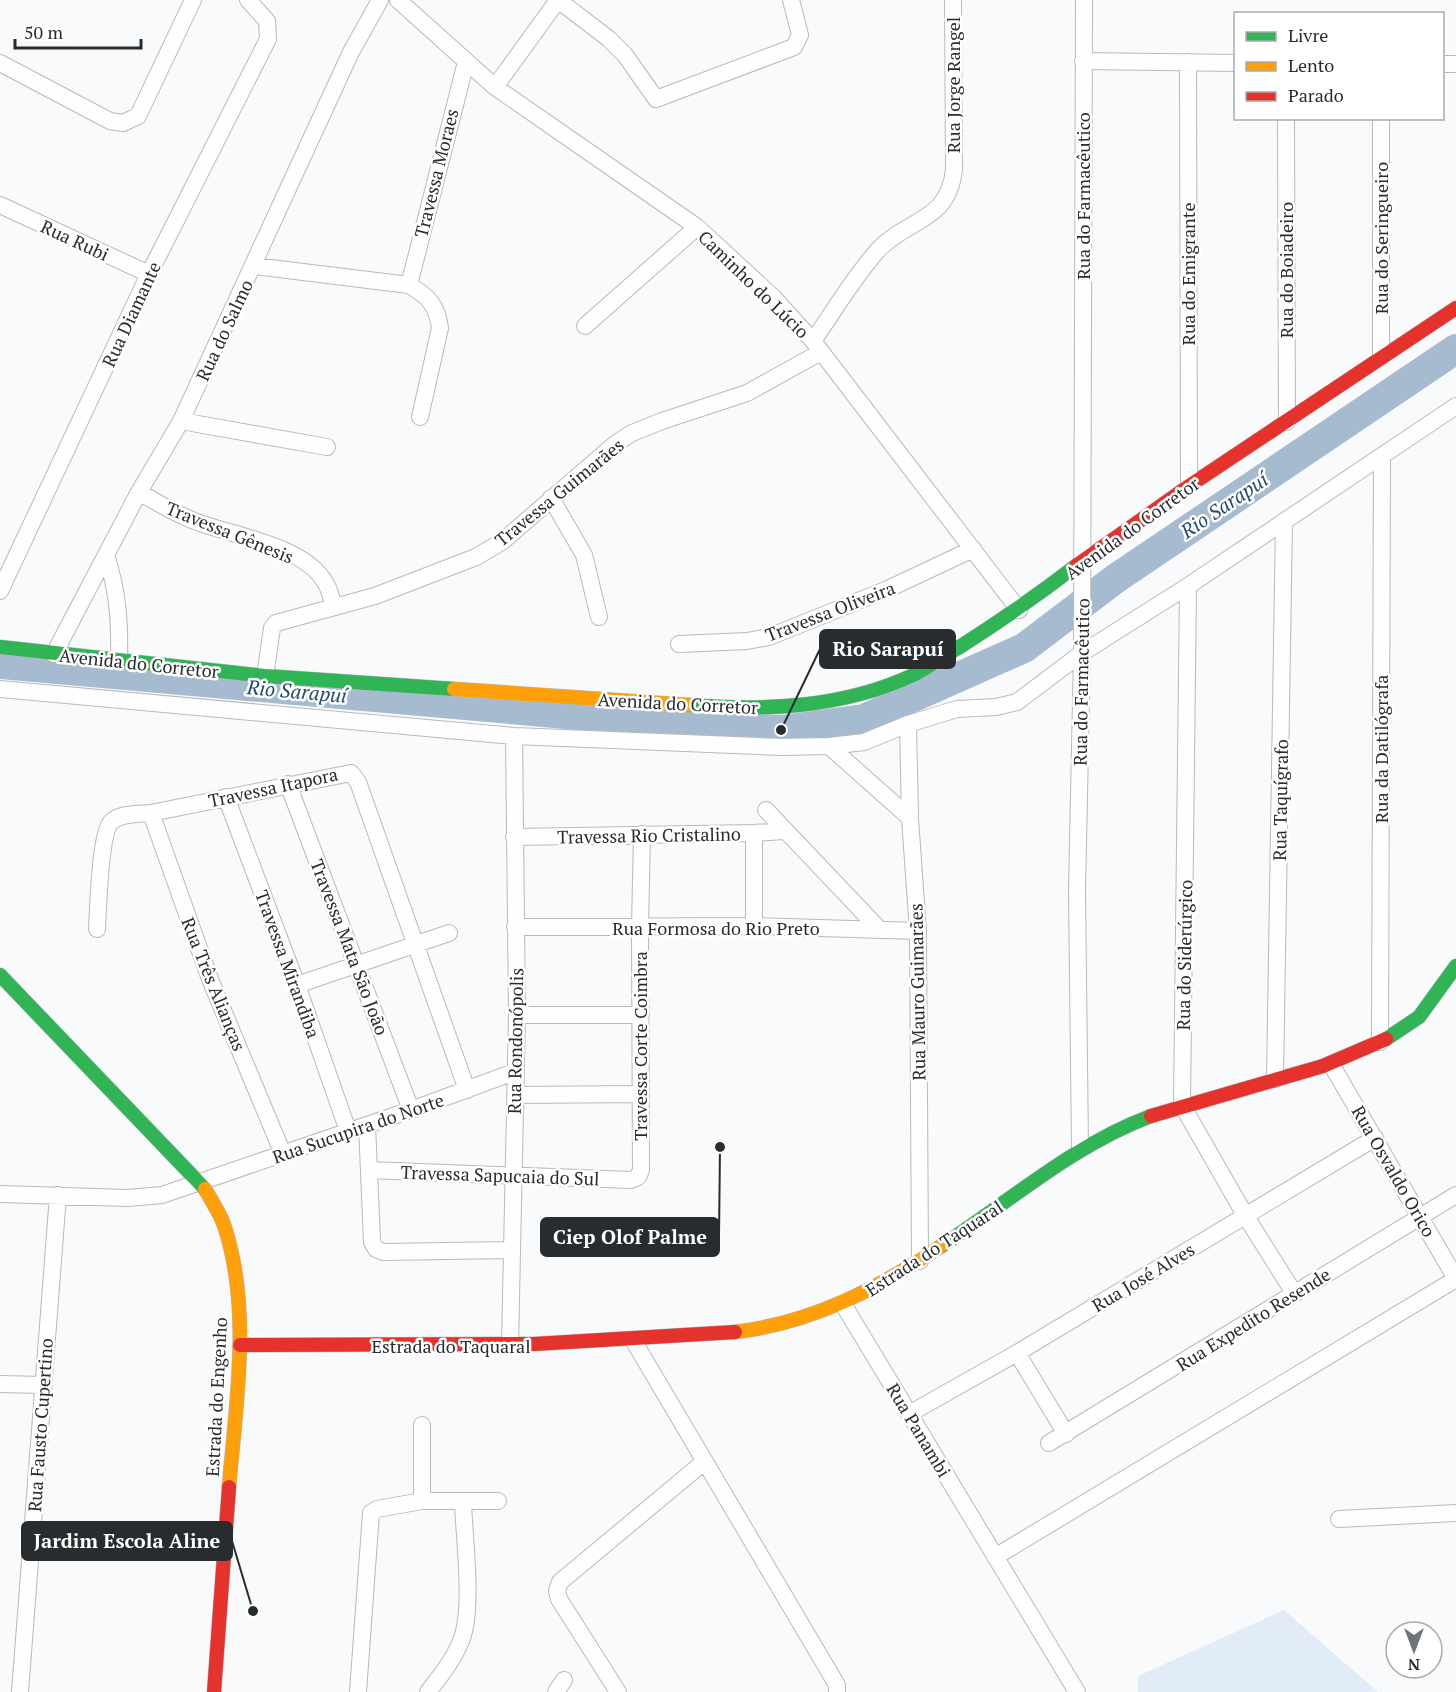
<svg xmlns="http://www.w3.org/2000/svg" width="1456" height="1692" font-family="'PT Serif',serif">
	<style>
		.green { fill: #e1ecf8 }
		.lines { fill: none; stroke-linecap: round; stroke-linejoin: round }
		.river { stroke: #a7bbd0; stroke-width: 30 }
		.street-casing { stroke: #b8b9bb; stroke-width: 18 }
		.fast-casing { stroke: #b8b9bb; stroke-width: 15 }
		.slow-casing { stroke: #b8b9bb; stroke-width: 15 }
		.jam-casing { stroke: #b8b9bb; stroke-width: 15 }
		.street { stroke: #fefeff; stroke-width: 16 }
		.fast { stroke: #30b455; stroke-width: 14 }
		.slow { stroke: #ff9f0a; stroke-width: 14 }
		.jam { stroke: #e5322d; stroke-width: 14 }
		.labels { text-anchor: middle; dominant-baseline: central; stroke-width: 5; stroke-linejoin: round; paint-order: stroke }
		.street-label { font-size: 18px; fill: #292c2e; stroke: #fff }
		.water-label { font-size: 20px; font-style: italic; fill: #224b74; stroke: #fff }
		.leader { fill: none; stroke: #292c2e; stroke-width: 2 }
		.callout-dot { fill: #292c2e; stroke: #fff; stroke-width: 2 }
		.callout { fill: #292c2e; stroke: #292c2e; stroke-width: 2 }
		.callout-label { font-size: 20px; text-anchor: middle; font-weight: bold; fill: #fff }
	</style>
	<rect width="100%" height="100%" fill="#f8fafc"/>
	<path class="green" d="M1284,1610l94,82h-240v-16z"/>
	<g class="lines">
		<path class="river" d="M0,664l679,60 102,6 83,-11 160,-71 91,-69 341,-230"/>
		<g class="street-casing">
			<path id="street" d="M398,0l97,87 202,140 77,71 39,43 206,269
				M558,0l51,39 16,16 31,44 138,-52 6,-12 -9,-35
				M1083,61l153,2
				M1188,62l1,424
				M0,63l110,58 13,2 15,-7 55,-116
				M1442,64h14
				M495,87l63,-87
				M1286,118l1,304
				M0,205l149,69
				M254,266l155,19c19,11 28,20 31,43l-20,89
				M409,285l57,-223
				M585,326l112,-99
				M813,341c21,-30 40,-63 65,-91 30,-32 71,-28 76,-81l-1,-169
				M1381,357v-239
				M181,421l146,26
				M139,492c17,10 35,21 53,28 38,16 113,24 134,64 4,6 5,15 8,22
				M551,498l33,57 15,62
				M106,555c12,36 14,68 13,106
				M1188,586l-6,519 63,110 49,78
				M0,591l149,-317 119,-235 -1,-18 -19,-21
				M679,644l68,-3 22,-4 119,-48 85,-40
				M54,654l85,-162 42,-71 170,-369 29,-52
				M265,676l7,-48 4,-5 99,-27 101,-39 27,-16 112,-97 17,-11 30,-12 85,-28 74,-41
				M0,689l514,47 268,11 47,-1 35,-4 44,-18 49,-15 39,-2 21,-5 65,-49 106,-67 268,-180
				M908,724l2,94 8,113 2,330
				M829,746l81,72
				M288,784l123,326
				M226,797l71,188 51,146
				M766,810l114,120
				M151,813l59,166 73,175
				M754,833v93
				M514,837l240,-4 30,-2
				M515,927l239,-1 164,5
				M97,929c1,-19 3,-95 14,-107 9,-9 28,-8 40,-9l200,-40 7,9 109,308
				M297,985l152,-52
				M517,1015h124
				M1380,1042l2,-585
				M1331,1064l125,215
				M1275,1079l9,-558
				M515,1095l126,-1
				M367,1125l5,117 4,7 7,3 129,-2
				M1080,1148l-3,-257 5,-238 2,-653
				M369,1170l262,10 7,-3 3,-7 -1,-243 2,-93
				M0,1194l128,4 34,-3 249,-85 103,-38
				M843,1304l234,388
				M633,1340l204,345v7
				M510,1346l7,-331 -3,-279
				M1017,1353l49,81
				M0,1384l42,1
				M909,1414l108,-61 358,-215
				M422,1425v76
				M1049,1443l407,-248
				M1339,1519l117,-6
				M995,1557l461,-278
				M20,1692l38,-497
				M358,1692l13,-179 6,-4 45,-8h76
				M428,1692c12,-16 25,-31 33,-51 13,-32 3,-102 2,-139
				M556,1692l8,-12
				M618,1692l-59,-93 -2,-8 3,-9 144,-120"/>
		</g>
		<g class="fast-casing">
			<path id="fast" d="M0,647l265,29 189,13
				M688,705c75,6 153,3 223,-29 16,-7 31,-19 47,-28 41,-26 80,-53 119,-83
				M0,975l205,214
				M1386,1039l33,-22 37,-51
				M940,1247c69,-45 133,-102 211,-131"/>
		</g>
		<g class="slow-casing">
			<path id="slow" d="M454,689l234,16
				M205,1189c6,11 15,24 19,36 28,84 12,177 5,262
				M735,1332c77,-9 142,-43 205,-85"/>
		</g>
		<g class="jam-casing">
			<path id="jam" d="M1077,565l112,-79 267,-178
				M1151,1116l172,-50 63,-27
				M240,1345l294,-1 201,-12
				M214,1692l15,-205"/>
		</g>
		<use href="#street" class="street"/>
		<use href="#fast" class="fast"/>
		<use href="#slow" class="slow"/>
		<use href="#jam" class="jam"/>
	</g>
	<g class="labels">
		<g class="street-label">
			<text transform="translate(953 85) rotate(-90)">Rua Jorge Rangel</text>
			<text transform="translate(436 173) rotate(-76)">Travessa Moraes</text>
			<text transform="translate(1083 196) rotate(-90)">Rua do Farmacêutico</text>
			<text transform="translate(1381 238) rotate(-90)">Rua do Seringueiro</text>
			<text transform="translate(75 240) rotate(25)">Rua Rubi</text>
			<text transform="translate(1286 270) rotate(-90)">Rua do Boiadeiro</text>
			<text transform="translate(1188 274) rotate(-90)">Rua do Emigrante</text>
			<text transform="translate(754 284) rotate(44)">Caminho do Lúcio</text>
			<text transform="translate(131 314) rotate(-65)">Rua Diamante</text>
			<text transform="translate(224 330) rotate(-65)">Rua do Salmo</text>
			<text transform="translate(559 492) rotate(-39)">Travessa Guimarães</text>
			<text transform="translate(1132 528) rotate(-36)">Avenida do Corretor</text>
			<text transform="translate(230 532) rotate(22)">Travessa Gênesis</text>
			<text transform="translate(830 611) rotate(-21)">Travessa Oliveira</text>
			<text transform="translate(139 663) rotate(6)">Avenida do Corretor</text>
			<text transform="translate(1081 682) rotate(-89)">Rua do Farmacêutico</text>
			<text transform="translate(678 703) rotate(3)">Avenida do Corretor</text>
			<text transform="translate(1381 749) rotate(-90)">Rua da Datilógrafa</text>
			<text transform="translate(273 787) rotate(-12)">Travessa Itapora</text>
			<text transform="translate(1280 800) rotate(-89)">Rua Taquígrafo</text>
			<text transform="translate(649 835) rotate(-1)">Travessa Rio Cristalino</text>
			<text x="716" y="928">Rua Formosa do Rio Preto</text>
			<text transform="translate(350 947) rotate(69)">Travessa Mata São João</text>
			<text transform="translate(1184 955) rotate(-89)">Rua do Siderúrgico</text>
			<text transform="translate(288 964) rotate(70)">Travessa Mirandiba</text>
			<text transform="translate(214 984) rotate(68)">Rua Três Alianças</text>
			<text transform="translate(917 992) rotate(-91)">Rua Mauro Guimarães</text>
			<text transform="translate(515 1041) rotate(-89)">Rua Rondonópolis</text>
			<text transform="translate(640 1046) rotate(-90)">Travessa Corte Coimbra</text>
			<text transform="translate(358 1128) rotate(-19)">Rua Sucupira do Norte</text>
			<text transform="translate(1394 1171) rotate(60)">Rua Osvaldo Orico</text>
			<text transform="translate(500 1175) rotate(2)">Travessa Sapucaia do Sul</text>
			<text transform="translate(934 1248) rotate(-33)">Estrada do Taquaral</text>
			<text transform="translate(1143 1277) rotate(-31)">Rua José Alves</text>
			<text transform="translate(1253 1319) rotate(-32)">Rua Expedito Resende</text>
			<text x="451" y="1346">Estrada do Taquaral</text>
			<text transform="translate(216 1397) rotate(-87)">Estrada do Engenho</text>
			<text transform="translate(40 1425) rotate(-86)">Rua Fausto Cupertino</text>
			<text transform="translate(919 1430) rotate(59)">Rua Panambi</text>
		</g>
		<g class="water-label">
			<text transform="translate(1224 505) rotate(-34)">Rio Sarapuí</text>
			<text transform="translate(297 691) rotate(5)">Rio Sarapuí</text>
		</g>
	</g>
	<path class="leader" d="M781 730L820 649M720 1147L719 1237M253 1611L232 1541"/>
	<g class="callout-dot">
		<circle cx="781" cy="730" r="6"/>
		<circle cx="720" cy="1147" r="6"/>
		<circle cx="253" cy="1611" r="6"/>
	</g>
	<g class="callout">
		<rect x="820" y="630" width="135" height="38" rx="6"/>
		<rect x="541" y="1218" width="178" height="38" rx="6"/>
		<rect x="22" y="1522" width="210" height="38" rx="6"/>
	</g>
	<g class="callout-label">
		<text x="888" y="656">Rio Sarapuí</text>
		<text x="630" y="1244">Ciep Olof Palme</text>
		<text x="127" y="1548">Jardim Escola Aline</text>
	</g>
	<rect x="1234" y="12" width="210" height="108" fill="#ffffff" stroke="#a9abab" stroke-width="1.5"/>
	<rect x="1246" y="32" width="30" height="9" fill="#30b455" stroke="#a9abab" stroke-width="1.5"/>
	<text x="1288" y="42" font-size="18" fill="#292c2e">Livre</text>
	<rect x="1246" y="62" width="30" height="9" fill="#ff9f0a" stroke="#a9abab" stroke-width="1.5"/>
	<text x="1288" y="72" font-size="18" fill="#292c2e">Lento</text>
	<rect x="1246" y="92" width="30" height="9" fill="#e5322d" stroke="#a9abab" stroke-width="1.5"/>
	<text x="1288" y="102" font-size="18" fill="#292c2e">Parado</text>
	<g transform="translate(1414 1650) rotate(180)"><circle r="28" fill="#ffffff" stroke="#a9abab" stroke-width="1.5"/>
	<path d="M0-4.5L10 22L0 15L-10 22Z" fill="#717476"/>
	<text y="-9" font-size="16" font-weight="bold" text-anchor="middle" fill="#292c2e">N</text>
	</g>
	<path d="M15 39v9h126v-9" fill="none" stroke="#292c2e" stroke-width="3"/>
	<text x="24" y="39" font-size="18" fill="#292c2e" stroke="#ffffff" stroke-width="4.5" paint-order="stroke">50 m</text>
</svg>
